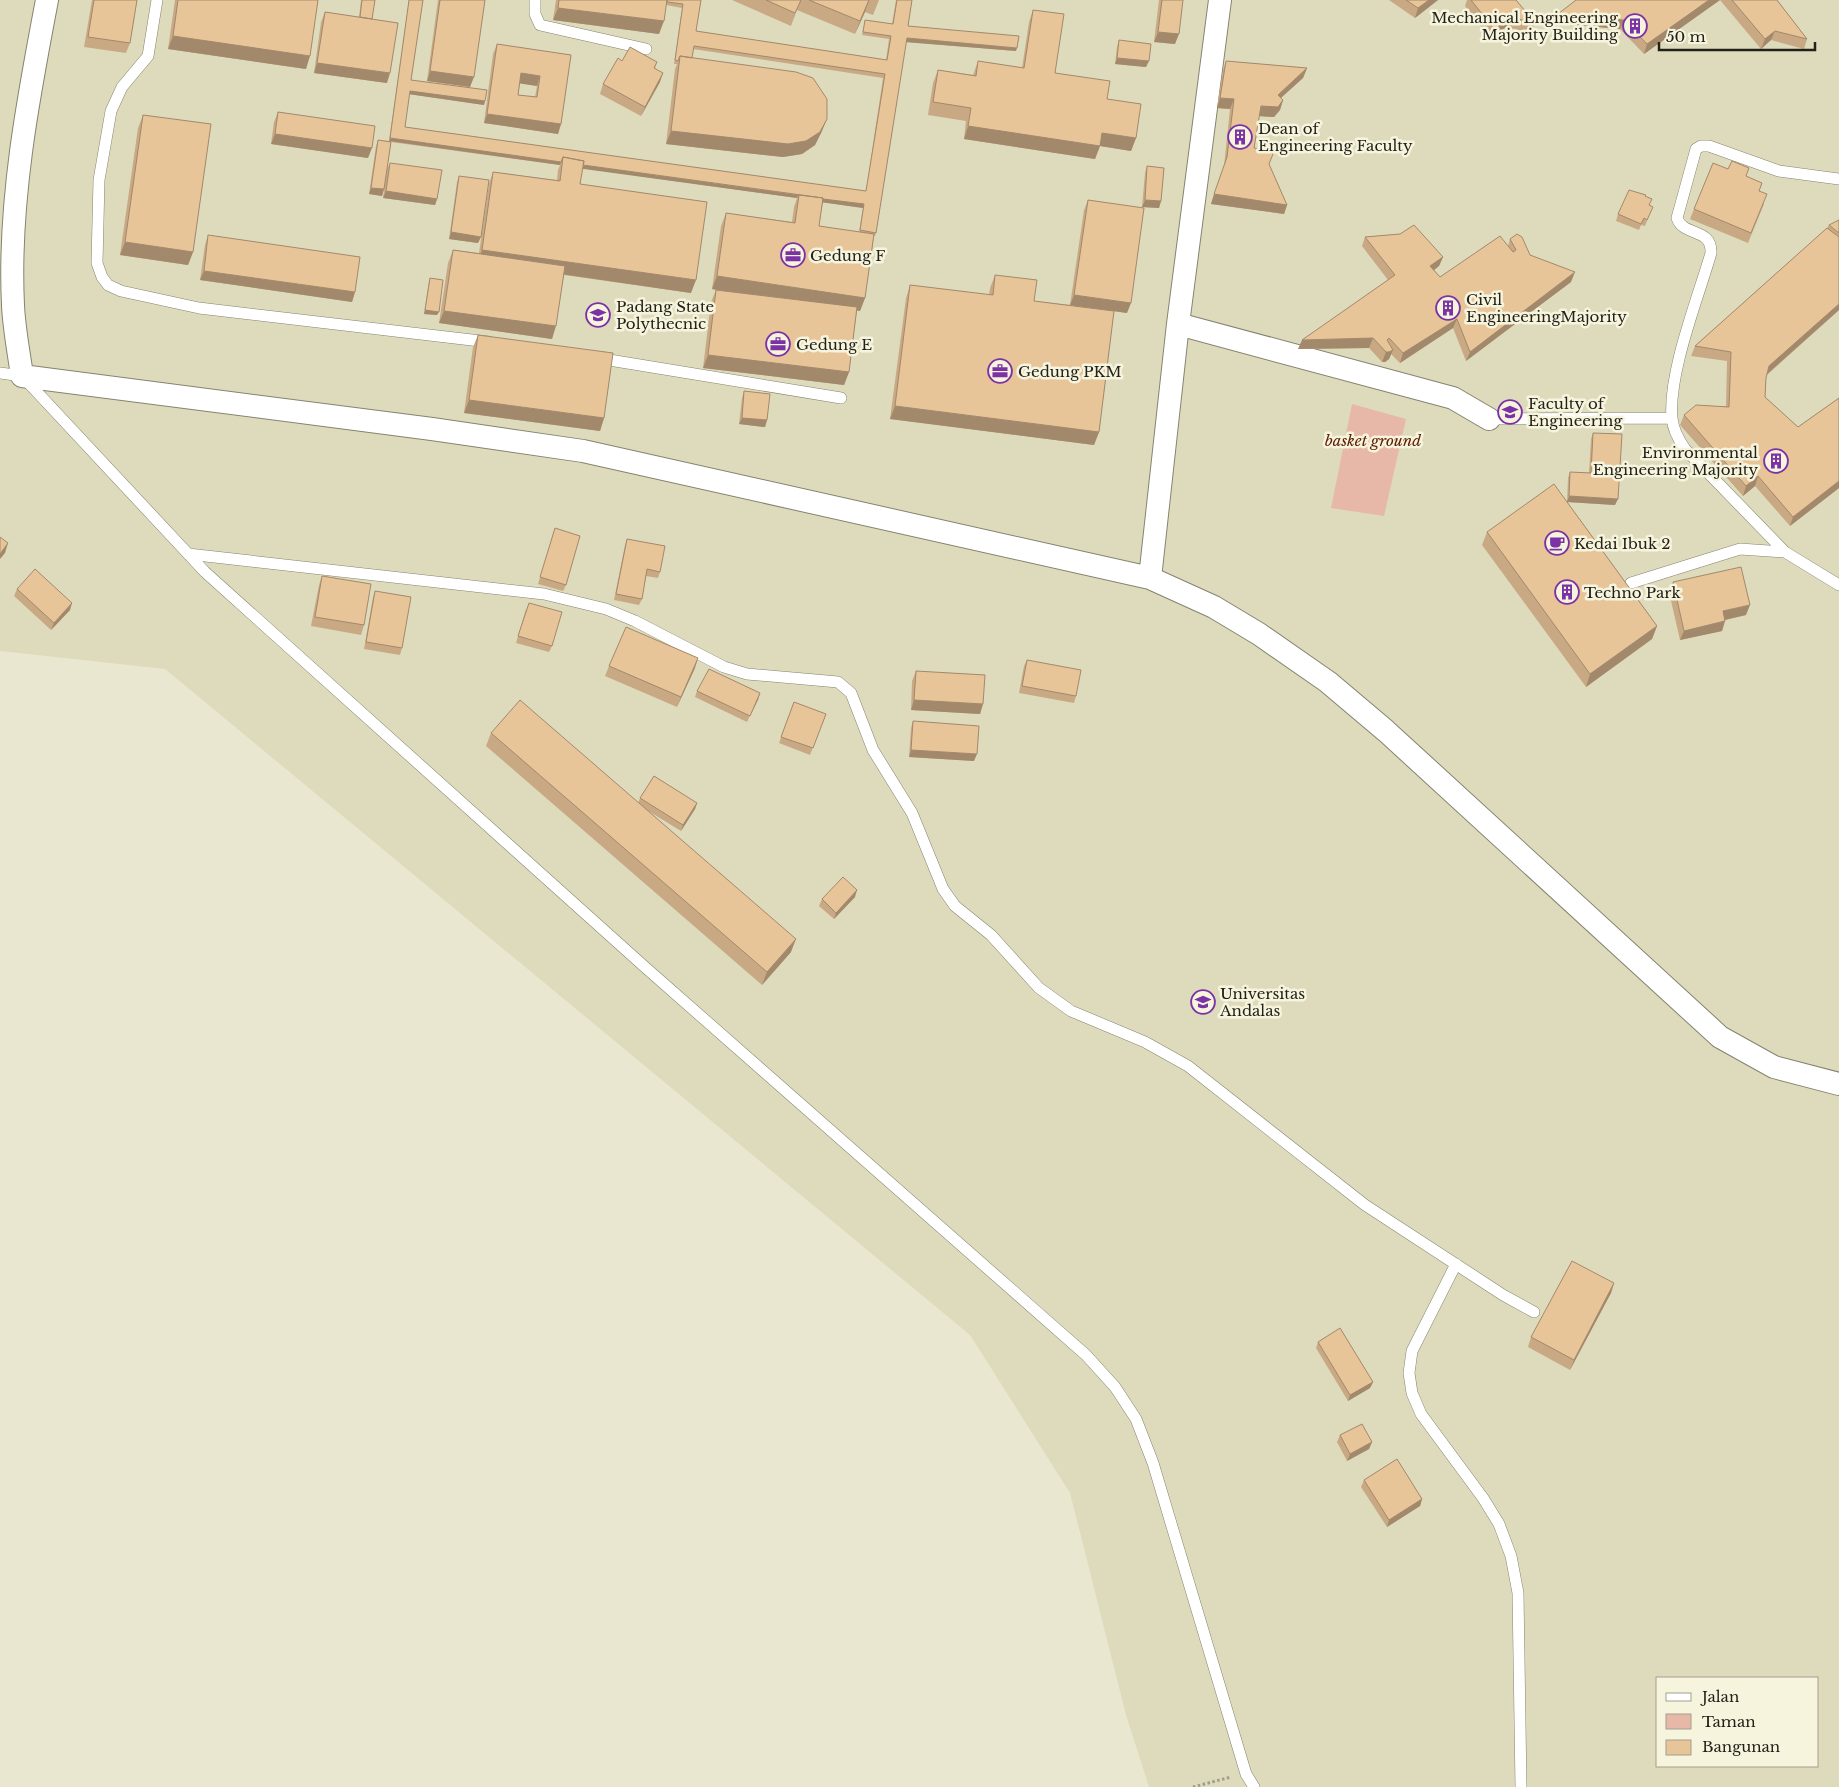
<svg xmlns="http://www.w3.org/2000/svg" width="1839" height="1787" font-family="'Libre Baskerville',serif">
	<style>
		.built { fill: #dedbbd; fill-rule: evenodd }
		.green { fill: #e7b8a7 }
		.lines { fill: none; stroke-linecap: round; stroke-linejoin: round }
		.service-casing { stroke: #85836f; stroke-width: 12 }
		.minor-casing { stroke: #85836f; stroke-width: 24 }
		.path { stroke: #9f9d8c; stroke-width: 3; stroke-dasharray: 2.5 2.5; stroke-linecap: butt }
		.service { stroke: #fff; stroke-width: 11 }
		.minor { stroke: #fff; stroke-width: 22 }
		.wall { fill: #c8a984; fill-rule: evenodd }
		.shaded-wall { fill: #a2896b }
		.building { fill: #e8c499; stroke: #a2896b; fill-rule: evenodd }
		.labels { text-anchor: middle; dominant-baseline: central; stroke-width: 5; stroke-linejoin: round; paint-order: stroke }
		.poi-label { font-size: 15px; fill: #222119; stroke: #f7f4de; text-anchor: start }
		.park-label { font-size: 15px; font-style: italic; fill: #602004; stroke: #f7f4de }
	</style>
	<rect width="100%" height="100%" fill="#eae7d1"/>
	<path class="built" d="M0,0h1839v1787h-690l-23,-72 -56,-222 -100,-158 -805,-666 -165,-18zM1658,1678h160v88h-160z"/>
	<path class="green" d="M1352,404l54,15 -22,97 -53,-8z"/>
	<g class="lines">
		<g class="service-casing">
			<path id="service" d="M157,0l-9,56 -26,31 -11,24 -12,69 -2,83 5,14 6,8 13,6 78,17 290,34
				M535,0v14l5,11 106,24
				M1839,179l-60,-8 -70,-25h-8l-5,3 -19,69c6,19 35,9 34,35 -13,45 -43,120 -39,165 1,12 6,21 13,31l100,103 54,33
				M597,358l244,40
				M0,373l22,3 183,196 441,396 440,387 29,32 21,32 17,44 93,311 8,13
				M1489,419l183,-1
				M188,554l356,40 62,15 29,12 89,46 23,7 91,8 13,11 22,57 39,63 31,76 12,17 36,29 48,53 32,23 74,31 43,24 177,139 138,90 31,17
				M1631,583l109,-34 45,3
				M1456,1264l-44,87 -3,22 3,20 9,21 62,84 16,26 12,32 7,37 3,194"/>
		</g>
		<g class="minor-casing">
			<path id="minor" d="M47,0c-19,99 -39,204 -34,305 1,24 6,48 9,71l410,53 151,22 567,127 64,29 45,27 69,48 58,49 334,306 54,30 65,17
				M1178,324l275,74 36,21
				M1150,578l28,-254 42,-324"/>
		</g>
		<path class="path" d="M1193,1787l38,-10"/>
		<use href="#service" class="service"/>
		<use href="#minor" class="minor"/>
	</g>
	<path class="wall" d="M92,0h45l-7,43 -4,10 -42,-6z
		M175,0h143l-12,69 -138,-20z
		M361,0h14l-3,19 15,64 -73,-10 7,-51 4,-10 34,5z
		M409,0h14l-12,80 74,21 -1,4 -75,-11 -4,33 461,64 17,-113 -190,-29 -1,9 130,73 -7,14 -13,9 -19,3 -117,-13 9,-75 2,-5h-3l8,-56 -16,-3 -7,29 -106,-14 3,-20h145l-5,31 190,29 3,-21 -27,-4 3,-15 27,4 4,-24h16l-4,26 108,25 -110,-9 -30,191 -1,3h-1l-9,62 -5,13 -3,-1 -8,62 -5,13 -141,-17 8,-66 5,-12 -4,-1 9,-63 5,-13 66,9 2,-15 3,-9 -215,-30 -2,16 111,109 -127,-18 -12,64 -113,-16 9,-60 5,-13 26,3 10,-69 4,-12 64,8 1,-10 2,-5 -169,-23 -7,47 -2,7 -13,-2 7,-48 2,-6 11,1zM823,202l40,6 -4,24 -40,-6z
		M438,0h47l-15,87 -43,-6z
		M732,0h147l-6,15 -8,-3 -10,22 -58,-24 -6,16z
		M1159,0h24l-8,44 -21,-2z
		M1389,0h49l-23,18z
		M1467,0h49l19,23 -4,10 -25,-6 -15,12 -26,-33z
		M1576,0h144l-76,54 -24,-25 -66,-6 4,-9z
		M1720,0h57l30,39 -3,10 -33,-9 -10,9z
		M1033,10l22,63 52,26 29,39 -5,13 -31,-5 -5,13 -131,-20 2,-18 -38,-6 5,-32 5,-13 35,5 5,-14 44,7 7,-46z
		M1119,40l27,27 -31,-3 2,-17z
		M497,44l74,11 -10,69 -3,10 -74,-11 9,-69zM520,83l17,3 -2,11 -17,-2z
		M622,61l35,1 -2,6 5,14 -19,34 -41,-22 3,-10z
		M1226,61l81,7 -4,10 -22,20 2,2 -3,10 -6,7 -15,-1 -5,32 15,17 18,40 -3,9 -73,-10 13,-38 6,-57 -13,-1 6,-38z
		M278,112l90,46 -97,-14 3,-22z
		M143,115l50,137 -5,13 -68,-10 18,-127z
		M390,163l47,36 -2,6 -52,-7 4,-29z
		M1147,166l14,35 -2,7 -17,-1 3,-34z
		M459,176l19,67 -29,-4 8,-57z
		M1746,176l16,7 -3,8 5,13 -16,39 -58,-24 4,-10z
		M1646,197l4,8v8l-5,13 -4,-1 -2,5 -23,-9 2,-7z
		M1088,200l39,113 -13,-2 -15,121 -5,13 -204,-26 16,-121 4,-13 79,10 1,-7 5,-13 39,26 36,4 14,-95z
		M1839,220v90l-72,65 -1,3 -1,19 33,30 41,-29v90l-49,38 -35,-40 -12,10 -63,-71 4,-10 42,-9 1,-45 -36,-5 4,-10 132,-118 2,-3z
		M1400,234l43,23 -4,9 -5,4 6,7 68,-31 2,-7 20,16 41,27 -105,79 -13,-33 -53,35 -9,-9 -2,5 -4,3h-3l-13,-14 -71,1 90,-69 -26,-34 3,-9z
		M208,235l147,57 -3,10 -152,-22 5,-35z
		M430,278l7,37 -13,-1 5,-33z
		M478,335l126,83 -4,13 -136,-18 9,-66z
		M744,391l23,29 -2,7 -26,-3 3,-26z
		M1593,433l22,72 -48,-3 90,124 -5,13 -66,48 -104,-142 5,-13 80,-30 1,-24 2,-6 19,1 2,-34z
		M555,528l11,57 -3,6 -25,-7z
		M627,539l33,33 -2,6 -12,-2 -4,23 -3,6 -25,-5 11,-55z
		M322,576l42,49 -3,10 -50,-9 8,-41z
		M1673,582l73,33 -21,5 -3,11 -42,9 -11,-48z
		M17,589l53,21 -19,20 -37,-34z
		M375,591l27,57 -2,7 -36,-6 9,-52z
		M526,609l26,37 -3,6 -33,-9z
		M1027,660l49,36 -2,7 -55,-10 5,-27z
		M609,666l86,2 -18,39 -72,-31z
		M916,671l67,33 -3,10 -69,-4 1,-29z
		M697,691l63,2 -13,29 -52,-25z
		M794,702l32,12 -16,41 -31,-12z
		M913,721l61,40 -65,-4 2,-29z
		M491,733l147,70 2,-5 57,5 -2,6 -14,22 -36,-22 146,143 -29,33 -276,-239z
		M855,897l-21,22 -15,-13 3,-7z
		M1614,1283l-3,10 -41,77 -42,-23 3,-10z
		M1318,1342l55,40 -3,6 -22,13 -32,-53z
		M1340,1435l32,7 -3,7 -22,12 -10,-19z
		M1364,1480l58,19 -2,7 -33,21 -26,-40z"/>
	<path class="shaded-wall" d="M869,0l-4,12 -10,22 5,-13z
		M1429,0h9l-23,18 3,-10z
		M1709,0h11l-76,54 3,-10z
		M558,8l106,13 -5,13 -106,-14z
		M1558,14l66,6 -4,9 -66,-6z
		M1509,17l-3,10 -15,12 4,-9z
		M1775,31l-4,9 -10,9 4,-10z
		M1158,32l21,2 -4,10 -21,-2z
		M173,36l137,20 -4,13 -138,-20z
		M907,38l110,10 -1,3 -111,-9z
		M1117,58l32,3 -3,6 -31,-3z
		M317,63l73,10 -3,10 -73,-10z
		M1307,68l-4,10 -29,26 4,-9z
		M430,71l44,6 -4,10 -43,-6z
		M521,73l19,3 -3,10 -20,-3z
		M663,73l-3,9 -19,34 4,-9z
		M410,91l75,10 -1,4 -76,-11z
		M1220,98l14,1 -4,10 -13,-1z
		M1283,100l-3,10 -6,7 -17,-1 4,-10z
		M487,114l74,10 -3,10 -74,-11z
		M827,119l-5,12 -7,14 -13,9 -19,3 -117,-13 5,-13z
		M968,126l134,7 34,5 -5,13 -31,-5 -5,13 -131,-20z
		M275,134l97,14 -4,10 -97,-14z
		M390,138l171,24 -1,3 -171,-24z
		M562,162l236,33 -1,3 -235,-32z
		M371,188l13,1 -2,7 -13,-2z
		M386,191l51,8 -2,6 -52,-7z
		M1214,194l73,11 -3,9 -73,-10z
		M799,195l65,9 -1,4 -65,-9z
		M1145,200l16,1 -2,7 -17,-1z
		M451,232l30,5 -3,6 -29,-4z
		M125,242l68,10 -5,13 -68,-10z
		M482,250l214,30 -5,13 -213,-31z
		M1443,257l-4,9 -12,10 3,-10z
		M204,271l151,21 -3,10 -152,-22z
		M1575,272l-4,10 -105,79 4,-9z
		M717,276l148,22 -5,13 -148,-22z
		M1074,295l57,8 -4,10 -57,-8z
		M1839,304v6l-73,65 3,-9z
		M425,310l14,2 -2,3 -13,-1z
		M444,311l112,15 -4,13 -113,-16z
		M1457,319l-4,9 -53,35 3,-10z
		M1373,338l-4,10 -71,1 4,-9z
		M1393,350l-4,9 -4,3h-3l4,-10z
		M708,355l141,17 -5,13 -141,-17z
		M469,400l135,18 -4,13 -136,-18z
		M895,406l204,26 -5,13 -204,-26z
		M742,418l25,2 -2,7 -26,-3z
		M1758,476l-3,10 -12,10 3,-10z
		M1839,481v7l-49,38 3,-9z
		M1569,496l49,3 -3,6 -48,-3z
		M8,543l-3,10 -5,6v-5z
		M72,603l-2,7 -19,20 3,-7z
		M1750,605l-4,10 -26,6 3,-10z
		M1725,621l-3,10 -42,9 4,-9z
		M1657,626l-5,13 -66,48 4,-13z
		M698,658l-3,10 -18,39 4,-10z
		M760,693l-2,7 -11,22 3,-6z
		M914,700l69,4 -3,10 -69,-4z
		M911,750l66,4 -3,7 -65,-4z
		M697,803l-2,6 -14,22 2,-6z
		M857,890l-2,7 -21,22 2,-6z
		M796,939l-5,13 -29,33 5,-13z
		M1614,1283l-3,10 -41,77 4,-10z
		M1373,1382l-3,6 -22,13 2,-6z
		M1372,1442l-3,7 -22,12 3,-7z
		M1422,1499l-2,7 -33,21 2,-7z"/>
	<path class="building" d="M94,0h43l-7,43 -42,-6z
		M178,0h140l-8,56 -137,-20z
		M362,0h13l-3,19 -12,-2z
		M409,0h14l-12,80 76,10 -2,11 -75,-10 -5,36 461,64 19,-117 -191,-28 -2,12 -12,-2 -2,5 -3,-1 8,-56 -16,-2v-2h34l-5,31 191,29 4,-24 -28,-4 2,-12 28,4 4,-24h15l-4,26 111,10 -2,12 -110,-10 -31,195 -16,-3 4,-26 -41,-5v-1l-240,-33 1,-4 -21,-4 -2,5 -171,-24z
		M440,0h45l-11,77 -44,-6z
		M559,0h108l-3,21 -106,-13z
		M766,0h35l-6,13z
		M809,0h60l-9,21z
		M1162,0h21l-4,34 -21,-2z
		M1406,0h23l-11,8z
		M1471,0h45l19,23 -26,-6 -14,13z
		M1576,0h133l-62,44 -23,-24 -66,-6z
		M1732,0h45l30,39 -32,-8 -10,8z
		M1033,10l31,4 -9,59 55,8 -3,18 34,5 -5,34 -34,-5 -2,13 -132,-20 3,-18 -38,-6 5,-32 38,6 2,-15 46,7z
		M325,12l73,11 -8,50 -73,-10z
		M1119,40l32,4 -2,17 -32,-3z
		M497,44l74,11 -10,69 -74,-10zM521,73l19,3 -3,21 -19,-2z
		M630,47l27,15 -3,6 9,5 -18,34 -42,-23 15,-26 4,3z
		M680,56l116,16 17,6 14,21v20l-7,13 -14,9 -18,3 -117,-13z
		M1226,61l81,7 -29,27 5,5 -5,7 -17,-1 -7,42 16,3 3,3 -4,10 18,41 -73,-11 13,-37 7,-58 -14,-1z
		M278,112l97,14 -3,22 -97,-14z
		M143,115l68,9 -18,128 -68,-10z
		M378,140l13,2 -7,47 -13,-1z
		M563,157l21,4 -4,23 127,18 -11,78 -214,-30 11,-78 67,9z
		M1732,161l17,7 -3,8 16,7 -3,8 8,3 -16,39 -57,-24 19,-46 15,6z
		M390,163l52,7 -5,29 -51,-8z
		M1147,166l17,2 -3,33 -16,-1z
		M459,176l30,4 -8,57 -30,-5z
		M1629,190l17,5 -1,1 7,3 -3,6 4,2 -6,13 -3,-2 -3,6 -23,-10z
		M799,195l24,3 -4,28 55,8 -9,64 -148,-22 9,-63 69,10z
		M1088,200l56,8 -13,95 -57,-8z
		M1839,220v13l-10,-8z
		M1414,225l29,32 -13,9 10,11 60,-41 13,16 3,-2 -6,-11 7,-5 5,3 8,18 45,17 -105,80 -13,-33 -54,34 -14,-15 -2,2 6,10 -4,2h-3l-13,-14 -71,2 93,-65 -30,-38 35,-3z
		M1827,228l12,9v67l-70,62 -3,12 -1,19 33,30 41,-29v83l-46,36 -35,-41 -12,10 -62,-71 12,-10 33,2 2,-55 -36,-6z
		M208,235l152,22 -5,35 -151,-21z
		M453,250l112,16 -9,60 -112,-15z
		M995,275l42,5 -3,21 80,10 -15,121 -204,-26 15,-121 83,10z
		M430,278l13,2 -4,32 -14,-2z
		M716,290l141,17 -8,65 -141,-17z
		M478,335l135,18 -9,65 -135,-18z
		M744,391l26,3 -3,26 -25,-2z
		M1593,433l29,1 -4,65 -49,-3 1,-24 21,1z
		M1554,484l103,142 -67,48 -103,-142z
		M555,528l25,8 -14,49 -26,-8z
		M0,537l8,6 -8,11z
		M627,539l38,7 -5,26 -13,-3 -5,30 -26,-5z
		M1741,567l9,38 -27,6 2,10 -41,10 -11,-49z
		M35,569l37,34 -18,20 -37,-34z
		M322,576l49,8 -7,41 -49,-8z
		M375,591l36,6 -9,51 -36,-6z
		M529,603l33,9 -10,34 -34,-10z
		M626,627l72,31 -17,39 -72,-31z
		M1027,660l54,10 -5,26 -54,-10z
		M709,669l51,24 -10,23 -53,-25z
		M916,671l69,4 -2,29 -69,-4z
		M520,700l276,239 -29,33 -276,-239z
		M794,702l32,12 -13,34 -32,-11z
		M913,721l66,5 -2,28 -66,-4z
		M654,776l43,27 -14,22 -43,-27z
		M843,877l14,13 -21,23 -14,-14z
		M1572,1261l42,22 -40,77 -43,-23z
		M1340,1328l33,54 -23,13 -32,-53z
		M1362,1424l10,18 -22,12 -10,-19z
		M1397,1459l25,40 -33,21 -25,-40z"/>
	<defs>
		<g id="building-ring" transform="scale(1.25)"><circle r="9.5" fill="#f7f4de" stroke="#7a32a5" stroke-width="1.5"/><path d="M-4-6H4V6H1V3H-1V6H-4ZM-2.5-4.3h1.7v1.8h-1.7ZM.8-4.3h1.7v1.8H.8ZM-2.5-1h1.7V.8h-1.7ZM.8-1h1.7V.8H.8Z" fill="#7a32a5"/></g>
		<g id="office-ring" transform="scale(1.25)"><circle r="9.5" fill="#f7f4de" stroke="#7a32a5" stroke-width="1.5"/><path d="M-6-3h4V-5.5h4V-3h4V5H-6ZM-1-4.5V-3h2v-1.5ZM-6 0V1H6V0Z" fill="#7a32a5"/></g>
		<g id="university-ring" transform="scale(1.25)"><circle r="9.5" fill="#f7f4de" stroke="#7a32a5" stroke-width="1.5"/><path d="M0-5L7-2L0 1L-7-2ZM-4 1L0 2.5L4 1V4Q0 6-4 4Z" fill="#7a32a5"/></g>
		<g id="cafe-ring" transform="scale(1.25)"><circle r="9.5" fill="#f7f4de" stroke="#7a32a5" stroke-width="1.5"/><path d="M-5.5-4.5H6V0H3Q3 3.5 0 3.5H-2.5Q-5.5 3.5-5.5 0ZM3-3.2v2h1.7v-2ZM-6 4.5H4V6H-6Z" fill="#7a32a5"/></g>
	</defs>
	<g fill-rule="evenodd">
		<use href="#building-ring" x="1635" y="26"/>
		<use href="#building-ring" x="1240" y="137"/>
		<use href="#office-ring" x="793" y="255"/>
		<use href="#building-ring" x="1448" y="308"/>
		<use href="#university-ring" x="598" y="315"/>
		<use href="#office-ring" x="778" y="344"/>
		<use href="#office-ring" x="1000" y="371"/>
		<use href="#university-ring" x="1510" y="412"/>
		<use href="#building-ring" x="1776" y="461"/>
		<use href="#cafe-ring" x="1557" y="543"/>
		<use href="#building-ring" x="1567" y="592"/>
		<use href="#university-ring" x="1203" y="1002"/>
	</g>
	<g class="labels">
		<g class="poi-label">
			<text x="1618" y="17" text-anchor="end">Mechanical Engineering<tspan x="1618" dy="17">Majority Building</tspan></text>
			<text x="1258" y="128">Dean of<tspan x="1258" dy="17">Engineering Faculty</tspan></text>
			<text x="810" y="255">Gedung F</text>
			<text x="1466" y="299">Civil<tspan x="1466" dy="17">EngineeringMajority</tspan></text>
			<text x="616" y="306">Padang State<tspan x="616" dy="17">Polythecnic</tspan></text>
			<text x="796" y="344">Gedung E</text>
			<text x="1018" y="371">Gedung PKM</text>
			<text x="1528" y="403">Faculty of<tspan x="1528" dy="17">Engineering</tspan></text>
			<text x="1758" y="452" text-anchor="end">Environmental<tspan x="1758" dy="17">Engineering Majority</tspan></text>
			<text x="1574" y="543">Kedai Ibuk 2</text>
			<text x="1584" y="592">Techno Park</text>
			<text x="1220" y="993">Universitas<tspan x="1220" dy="17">Andalas</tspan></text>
		</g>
		<g class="park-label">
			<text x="1373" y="440">basket ground</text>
		</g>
	</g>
	<rect x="1656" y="1677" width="162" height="90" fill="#f7f4de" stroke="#a2a08f"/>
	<rect x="1666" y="1693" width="25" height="8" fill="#ffffff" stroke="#a2a08f"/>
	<text x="1702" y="1702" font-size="15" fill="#222119">Jalan</text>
	<rect x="1666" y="1714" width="25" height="15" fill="#e7b8a7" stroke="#a2a08f"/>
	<text x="1702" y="1727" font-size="15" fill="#222119">Taman</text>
	<rect x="1666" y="1740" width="25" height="15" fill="#e8c499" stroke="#a2a08f"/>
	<text x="1702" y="1752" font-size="15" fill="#222119">Bangunan</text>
	<path d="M1659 42v8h156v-8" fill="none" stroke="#222119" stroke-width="2.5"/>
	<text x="1666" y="42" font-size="15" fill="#222119" stroke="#f7f4de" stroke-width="4" paint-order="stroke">50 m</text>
</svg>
